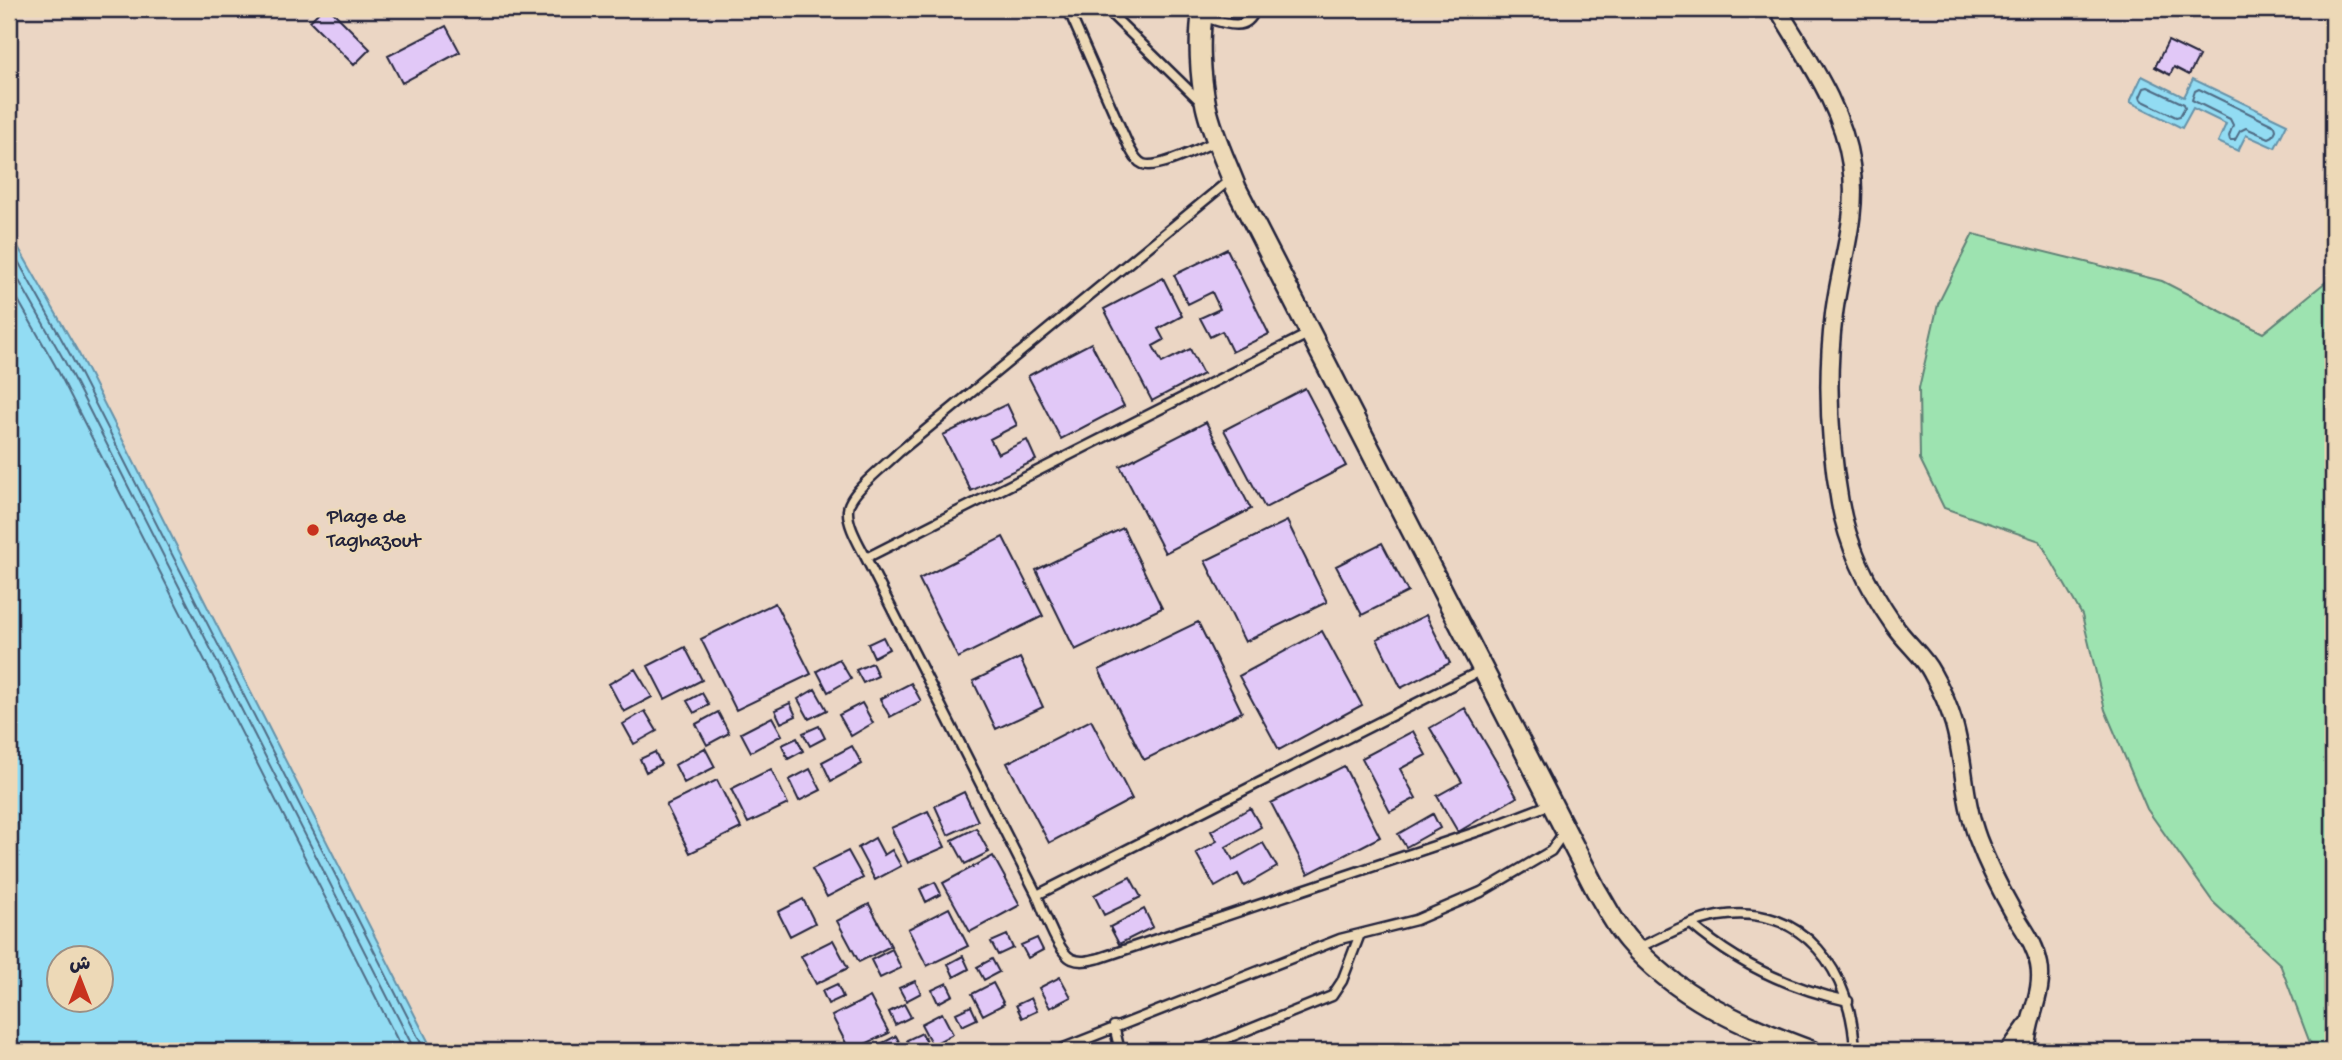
<svg xmlns="http://www.w3.org/2000/svg" width="2342" height="1060" font-family="'Gochi Hand','Playpen Sans Arabic',sans-serif">
	<style>
		.green { fill: #9de3b0; stroke: #608276; stroke-width: 2 }
		.water { fill: #92dcf3; stroke: #6592a9; stroke-width: 2; fill-rule: evenodd }
		.lines { fill: none; stroke-linecap: round; stroke-linejoin: round }
		.shore { stroke: #4f6c85; stroke-width: 2 }
		.building { fill: #e1c8f7; stroke: #22223b; stroke-width: 2 }
		.service-casing { stroke: #22223b; stroke-width: 13 }
		.minor-casing { stroke: #22223b; stroke-width: 21 }
		.tertiary-casing { stroke: #22223b; stroke-width: 24 }
		.service { stroke: #edd9b7; stroke-width: 8 }
		.minor { stroke: #edd9b7; stroke-width: 16 }
		.tertiary { stroke: #edd9b7; stroke-width: 19 }
		.poi-dot { fill: #c8321e; stroke: #edd9b7; stroke-width: 2.5 }
		.labels { text-anchor: middle; dominant-baseline: central; stroke-width: 5; stroke-linejoin: round; paint-order: stroke }
		.poi-label { font-size: 21px; fill: #22223b; stroke: #edd9b7; text-anchor: start }
	</style>
	<rect width="100%" height="100%" fill="#ebd6c4"/>
	<filter id="ink" filterUnits="userSpaceOnUse"><feTurbulence type="fractalNoise" baseFrequency=".0143" numOctaves="2"/><feDisplacementMap in="SourceGraphic" scale="14" xChannelSelector="R" yChannelSelector="G"/><feConvolveMatrix kernelMatrix="1 2 1 2 8 2 1 2 1" color-interpolation-filters="sRGB"/></filter>
	<g filter="url(#ink)">
		<path class="green" d="M1973,234l189,47 101,52 70,-57v775h-20l-33,-87 -67,-62 -66,-93 -42,-99 -23,-95 -42,-74 -96,-33 -24,-49 -1,-71 19,-84z"/>
		<path class="water" d="M2142,76l42,21 9,-18 94,45 -12,24 -29,-13 -8,16 -20,-9 8,-18 -33,-16 -11,20 -52,-26z
			M9,231l69,121 355,699h-424zM60,958h42v42h-42z"/>
		<g class="lines">
			<path class="shore" d="M2148,87l36,17 1,3 -5,9 -4,1 -35,-17 -1,-3 4,-9z
				M2199,89l76,37 1,4 -3,6 -4,2 -23,-10 -6,3 -5,9h-5l-1,-4 4,-11 -3,-6 -38,-19 3,-9z
				M9,245l62,111 354,695
				M9,263l55,97 351,691
				M9,284l46,81 348,686"/>
		</g>
		<path class="building" d="M322,9h8l40,40 -16,16 -44,-44z
			M446,26l14,26 -58,31 -14,-27z
			M2168,41l31,15 -10,19 -15,-8 -4,8 -15,-8z
			M1227,249l42,85 -37,18 -10,-21 -12,6 -10,-19 20,-9 -8,-17 -24,12 -14,-29z
			M1163,278l19,38 -24,13 6,11 -11,6 9,17 28,-14 13,25 -51,27 -48,-92z
			M1091,343l33,63 -63,33 -33,-63z
			M1305,388l41,78 -81,42 -41,-78z
			M1007,404l10,21 -27,14 8,15 29,-14 9,20 -65,31 -28,-56z
			M1206,422l45,87 -86,44 -45,-87z
			M1287,521l40,81 -82,40 -40,-81z
			M1123,528l39,80 -87,42 -39,-80z
			M1003,537l40,79 -85,42 -39,-79z
			M1382,543l26,49 -46,23 -26,-49z
			M775,603l36,71 -75,36 -35,-71z
			M1426,615l24,48 -49,25 -24,-49z
			M1198,622l44,90 -98,48 -45,-90z
			M1322,631l40,74 -83,45 -40,-74z
			M883,637l6,12 -15,8 -6,-13z
			M685,647l17,33 -37,19 -17,-33z
			M1020,658l23,49 -47,22 -23,-48z
			M839,659l12,20 -23,13 -11,-21z
			M872,663l6,13 -15,7 -7,-13z
			M635,669l17,28 -28,15 -15,-28z
			M911,683l10,18 -31,16 -10,-18z
			M815,689l12,21 -18,9 -11,-20z
			M702,693l7,12 -15,8 -7,-12z
			M790,703l6,13 -15,7 -6,-13z
			M862,703l11,20 -22,13 -12,-21z
			M1465,708l52,89 -59,35 -21,-36 25,-14 -32,-54z
			M645,711l12,20 -23,13 -11,-20z
			M718,712l11,21 -22,12 -11,-21z
			M772,717l10,18 -31,17 -10,-19z
			M1091,720l41,79 -83,44 -42,-80z
			M819,726l6,12 -15,8 -7,-13z
			M1413,731l13,24 -26,14 16,29 -26,14 -28,-54z
			M797,738l6,13 -15,8 -6,-14z
			M852,746l10,18 -31,17 -9,-19z
			M705,748l10,19 -31,16 -9,-18z
			M655,752l6,12 -15,8 -6,-13z
			M1344,766l36,71 -72,37 -37,-71z
			M771,769l17,35 -40,19 -17,-34z
			M810,769l11,21 -22,11 -10,-21z
			M717,780l24,48 -51,25 -24,-48z
			M964,792l14,29 -30,14 -13,-29z
			M1250,808l11,19 -35,20 7,13 30,-17 14,24 -33,19 -6,-12 -23,13 -19,-34 21,-12 -6,-10z
			M928,811l17,36 -37,16 -17,-35z
			M1433,814l7,14 -34,19 -8,-13z
			M976,828l13,24 -24,12 -13,-24z
			M875,838l9,17 8,-5 9,16 -26,14 -17,-32z
			M848,851l15,27 -36,19 -15,-28z
			M993,856l27,49 -50,27 -27,-49z
			M1130,877l11,20 -37,18 -10,-20z
			M935,882l6,12 -15,8 -6,-13z
			M803,899l12,24 -25,13 -12,-24z
			M869,904l22,42 -32,16 -22,-41z
			M949,908l19,38 -41,20 -19,-37z
			M1144,909l9,18 -34,17 -9,-17z
			M1007,935l6,13 -15,7 -7,-13z
			M1037,938l6,12 -15,8 -7,-13z
			M833,940l15,28 -32,16 -15,-28z
			M892,949l9,19 -21,10 -9,-18z
			M963,956l6,13 -15,8 -6,-13z
			M992,959l7,13 -15,8 -7,-13z
			M1060,977l11,20 -21,11 -11,-20z
			M915,981l6,12 -15,8 -7,-13z
			M947,983l6,12 -15,8 -6,-13z
			M993,983l11,21 -21,11 -11,-21z
			M837,984l6,13 -15,7 -6,-13z
			M870,997l19,36 -39,18 -18,-35z
			M1031,998l6,13 -15,7 -6,-13z
			M904,1004l7,13 -16,8 -6,-13z
			M971,1006l6,13 -15,7 -6,-13z
			M942,1013l11,21 -21,11 -11,-21z
			M922,1033l6,12 -16,6 -5,-11z
			M896,1036l8,15h-27l-2,-4z"/>
		<g class="lines">
			<g class="service-casing">
				<path id="service" d="M1068,9l61,138c4,7 7,14 14,17 15,6 59,-17 74,-23
					M1106,9l96,94
					M1202,16c19,6 45,19 53,-7
					M1232,178l-333,274c-12,12 -51,41 -51,58 -1,15 11,34 18,48l171,337c6,15 21,58 35,64 9,4 19,1 28,-1l394,-132 57,-22
					M866,558l444,-225
					M1037,895l447,-226
					M1691,924c46,40 97,64 157,77
					M1638,948c26,-12 52,-27 80,-32 87,-14 134,57 137,135
					M1114,1026l6,25
					M1056,1051l284,-112 76,-19 65,-28 70,-41 14,-20
					M1196,1051l136,-55 10,-15 18,-47"/>
			</g>
			<g class="minor-casing">
				<path id="minor" d="M1778,9c29,49 65,98 73,156 8,51 -11,99 -17,149 -8,63 -5,127 6,189 8,44 29,86 54,122 11,17 29,30 38,48 9,16 17,34 22,51 11,38 9,76 24,115 9,24 21,48 34,71 10,18 23,32 27,54 6,30 -14,57 -13,87
					M2009,1051l18,-25"/>
			</g>
			<g class="tertiary-casing">
				<path id="tertiary" d="M1203,9c-5,30 -3,67 3,97 6,28 20,56 30,82l360,702c10,16 19,35 32,50 47,56 115,86 183,111"/>
			</g>
			<use href="#service" class="service"/>
			<use href="#minor" class="minor"/>
			<use href="#tertiary" class="tertiary"/>
		</g>
	</g>
	<circle class="poi-dot" cx="313" cy="530" r="7"/>
	<g class="labels">
		<g class="poi-label">
			<text x="327" y="518">Plage de<tspan x="327" dy="24">Taghazout</tspan></text>
		</g>
	</g>
	<rect width="2342" height="1060" fill="none" stroke="#edd9b7" stroke-width="35"/>
	<rect x="18" y="18" width="2307" height="1025" fill="none" stroke="#22223b" stroke-width="2.5" filter="url(#ink)"/>
	<g transform="translate(80 979)"><circle r="33" fill="#edd9b7" stroke="#9c9085" stroke-width="2"/>
	<path d="M0-5L12 26L0 18L-12 26Z" fill="#c8321e"/>
	<text y="-10" font-size="19" font-weight="bold" text-anchor="middle" fill="#22223b">ش</text>
	</g>
</svg>
